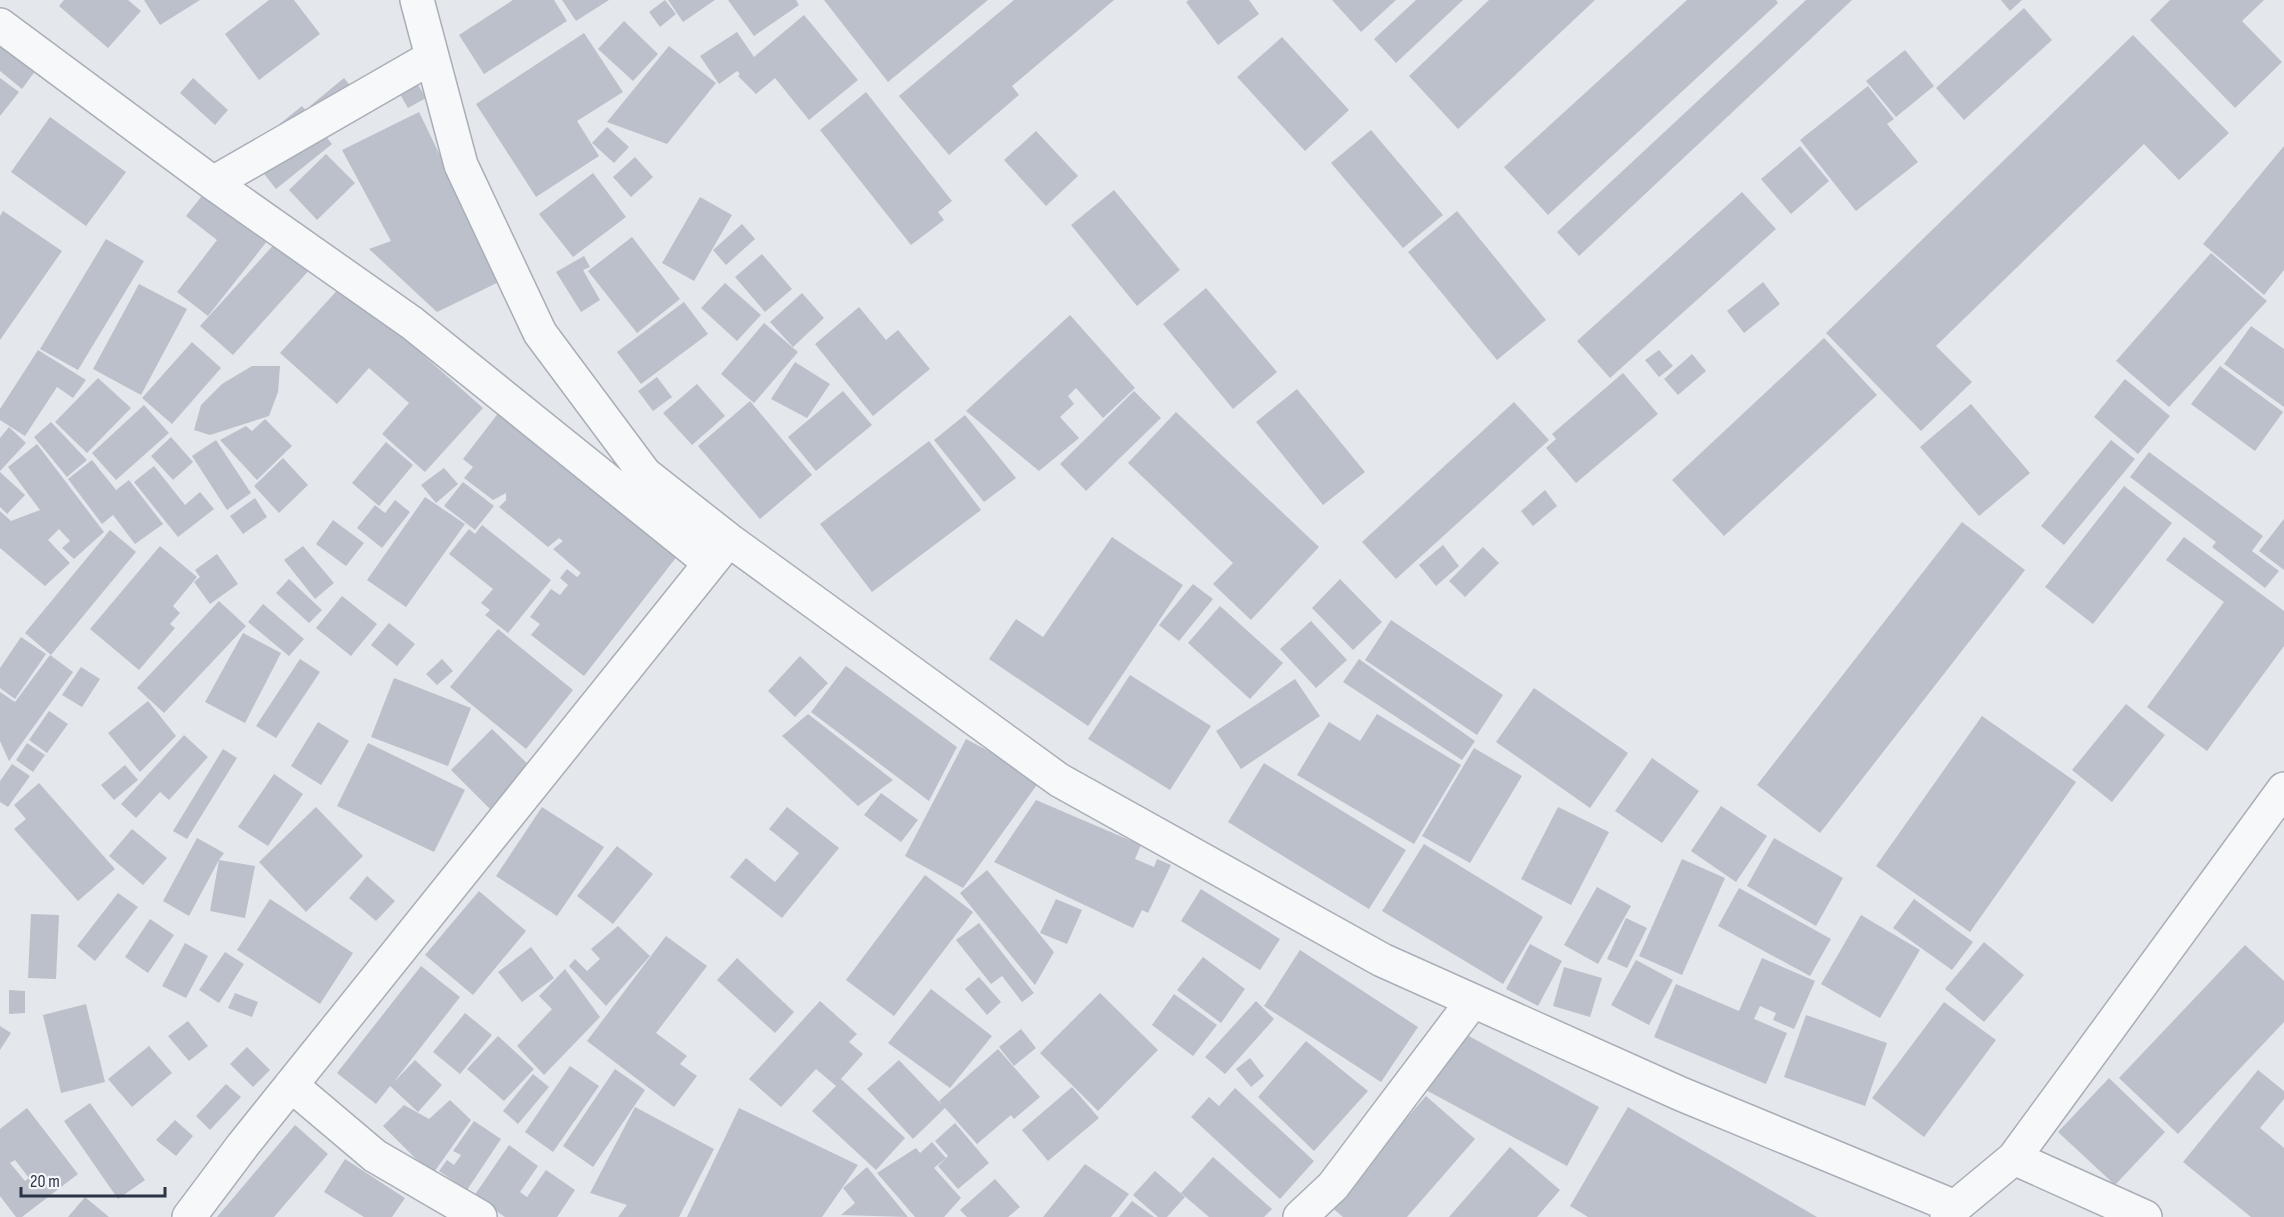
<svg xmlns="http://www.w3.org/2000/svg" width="2284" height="1217" font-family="'Sofia Sans Condensed',sans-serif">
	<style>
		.building { fill: #bbc0ca; fill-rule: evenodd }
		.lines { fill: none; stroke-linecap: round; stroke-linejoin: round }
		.minor-casing { stroke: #a9aeb7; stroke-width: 36 }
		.minor { stroke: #f7f8fa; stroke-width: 33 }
	</style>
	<rect width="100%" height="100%" fill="#e4e7ec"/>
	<path class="building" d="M64,0h64l13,11 -33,37 -49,-42z
		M144,0h56l-40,25z
		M269,0h25l26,34 -61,46 -34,-46z
		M513,0h41l13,21 -83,53 -25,-39z
		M562,0h47l-33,21z
		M665,0l11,14 -16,13 -11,-15z
		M668,0h47l-32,22z
		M728,0h68l3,5 -45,31z
		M824,0h164l-100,82z
		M1014,0h100l-102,86 7,9 -70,60 -50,-59z
		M1189,0h60l10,14 -41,31 -32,-43z
		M1332,0h64l-35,32z
		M1416,0h47l-67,63 -22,-24z
		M1489,0h106l-137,129 -49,-53z
		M1687,0h89l2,3 -230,212 -44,-48z
		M1806,0h46l-273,256 -22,-24z
		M2001,0h21l-12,11z
		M2170,0h94l-22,21 40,41 -47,46 -85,-88z
		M2024,8l28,32 -88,80 -28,-32z
		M804,15l54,65 -49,40 -34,-42 -19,16 -18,-18 2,-2 -3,-3 -18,13 -19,-28 37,-24 17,25z
		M624,21l34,33 -25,27 -35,-32z
		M584,33l39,59 -46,29 22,35 -63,41 -60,-93z
		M2133,35l96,98 -50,47 -35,-36 -208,202 36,36 -51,49 -95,-98z
		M1282,37l67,73 -44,41 -68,-74z
		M0,41l36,29 -14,19 -22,-18z
		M669,46l47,37 -49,61 -60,-22z
		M1905,50l29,36 -38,31 -30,-36z
		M0,78l19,14 -19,24z
		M193,78l35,32 -13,15 -35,-32z
		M344,78l23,28 -35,27 -22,-27z
		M414,78l12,20 -18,10 -11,-19z
		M1868,86l26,33 -7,5 31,38 -62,49 -56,-71z
		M866,92l86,109 -14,11 6,8 -33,25 -91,-115z
		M302,106l30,38 -56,45 -30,-38z
		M419,112l82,169 -64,31 -68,-63 22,-8 -49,-91z
		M50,117l76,55 -40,54 -75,-54z
		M607,127l22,20 -15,16 -22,-20z
		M1371,130l72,85 -40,33 -72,-85z
		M1036,131l42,45 -32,30 -42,-46z
		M1800,146l29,35 -38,33 -30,-35z
		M2284,146v124l-20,25 -61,-51z
		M326,154l29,29 -38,37 -28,-30z
		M635,157l18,20 -22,20 -18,-20z
		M593,173l33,44 -53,40 -34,-43z
		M216,178l63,48 -71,90 -31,-24 40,-52 -31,-24z
		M1114,190l66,80 -43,36 -66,-81z
		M1742,192l34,37 -166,149 -33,-37z
		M700,197l32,18 -38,66 -32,-18z
		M3,211l59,40 -62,89v-124z
		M1457,211l89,109 -49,40 -89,-108z
		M742,224l13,15 -29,26 -13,-15z
		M288,229l32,29 -87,97 -33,-29z
		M632,237l48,62 -43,34 -49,-62z
		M106,239l38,22 -66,109 -38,-21z
		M2211,253l56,48 -98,106 -53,-46z
		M762,254l30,35 -27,23 -30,-35z
		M584,256l6,11 -7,3 17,30 -19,12 -25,-40z
		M1763,282l17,22 -36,29 -17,-22z
		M725,283l36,32 -24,26 -36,-33z
		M139,284l48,25 -46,86 -48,-26z
		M343,284l140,124 -58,64 -43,-38 27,-31 -40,-35 -32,36 -57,-51z
		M1206,288l71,84 -44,37 -70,-85z
		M802,293l22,25 -31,29 -23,-25z
		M684,302l24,32 -67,50 -24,-32z
		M859,307l27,33 12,-10 32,39 -57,47 -58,-72z
		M1070,315l65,73 -32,30 -27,-30 -8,8 6,8 -14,13 19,21 -40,33 -73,-60z
		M764,323l34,29 -44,51 -33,-29z
		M2251,326l33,23v58l-60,-43z
		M1824,338l53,57 -153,141 -52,-56z
		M192,342l29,26 -49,56 -30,-26z
		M38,350l48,30 -13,18 -16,-11 -32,49 -25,-16v-11z
		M1659,350l14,16 -14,11 -14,-17z
		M1692,354l14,17 -28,24 -14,-16z
		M795,362l35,22 -23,34 -36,-19z
		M252,366h28l-2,26 -9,24 -59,19 -16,-5 7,-25 21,-21z
		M2220,366l63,46 -28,39 -64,-47z
		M1623,373l35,41 -82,69 -30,-35 10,-9 -4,-5z
		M657,377l15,20 -19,14 -15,-20z
		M98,378l33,30 -44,45 -32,-31z
		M2125,379l45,37 -32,38 -44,-37z
		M697,384l28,32 -33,29 -29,-32z
		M1297,389l68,83 -42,33 -67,-83z
		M843,391l29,34 -56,46 -28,-34z
		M1134,391l27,27 -75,73 -26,-27z
		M750,401l62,74 -52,44 -62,-73z
		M1514,402l35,38 -153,139 -34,-37z
		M1971,404l59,69 -51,43 -59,-69z
		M144,405l25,28 -53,47 -24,-27z
		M503,407l182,139 -101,130 -53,-41 9,-11 -10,-7 21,-28 9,6 8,-10 -8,-7 7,-9 10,8 4,-4 -28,-24 10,-8 -4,-3 -11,9 -49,-40 7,-7v-7l-13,7 -29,-22 9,-11 -10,-8z
		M1176,412l143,135 -68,73 -38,-36 20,-21 -105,-100z
		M965,415l51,63 -32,24 -50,-62z
		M265,419l27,27 -35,34 -37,-40 26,-14 6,5z
		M51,422l36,38 -20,17 -33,-40z
		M9,427l17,16 -26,28v-33z
		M171,437l22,25 -20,18 -22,-24z
		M216,440l35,53 -24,17 -35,-54z
		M2111,440l24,19 -71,86 -23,-19z
		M929,441l52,69 -109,82 -52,-68z
		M386,442l27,23 -34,41 -27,-23z
		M37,444l67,88 -30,27 -12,-11 8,-7 -11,-12 -11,11 22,23 -25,23 -45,-38v-37l11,10 29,-11 -32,-43z
		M2149,452l114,84 -11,15 27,20 -14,17 -53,-41 4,-5 -86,-65z
		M283,458l25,27 -29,28 -25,-27z
		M92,460l24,30 13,-10 34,44 -28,20 -22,-29 -11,9 -34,-45z
		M154,466l31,39 15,-13 14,17 -36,28 -44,-55z
		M444,468l14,16 -22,19 -15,-18z
		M0,472l25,23 -18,19 -7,-7z
		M463,482l31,24 -19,24 -31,-24z
		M2124,486l48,37 -79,101 -48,-37z
		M1545,490l12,16 -24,20 -12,-15z
		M425,497l40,27 -59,83 -39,-27z
		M255,498l12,19 -24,17 -13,-18z
		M395,500l15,12 -28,36 -25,-20 18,-23 10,8z
		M2284,519v51l-25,-19z
		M333,520l31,23 -18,23 -30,-22z
		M1962,522l63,48 -205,263 -63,-48z
		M482,525l69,55 -43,53 -23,-18 5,-5 -9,-7 12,-14 -44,-35 20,-25 6,5z
		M110,530l26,22 -85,103 -26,-22z
		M1112,537l71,48 -95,141 -99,-67 27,-40 27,18z
		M2184,537l100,74v35l-77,105 -60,-44 77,-105 -58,-42z
		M1443,545l16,21 -23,20 -17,-21z
		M160,546l37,31 -24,29 7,7 -10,11 5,4 -36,42 -49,-41z
		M303,546l31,37 -19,16 -31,-39z
		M1483,547l16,16 -34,34 -16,-16z
		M217,554l21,30 -28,20 -16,-22 6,-5 -5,-7z
		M289,579l33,31 -13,13 -33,-30z
		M1340,579l42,43 -29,28 -41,-42z
		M1193,584l20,15 -34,42 -20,-16z
		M342,596l35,28 -26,32 -35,-28z
		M219,601l27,25 -82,87 -27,-25z
		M263,604l41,35 -15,17 -41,-34z
		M1220,606l63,57 -33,36 -62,-56z
		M1391,620l112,75 -26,40 -112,-75z
		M1311,621l36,39 -31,28 -36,-39z
		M389,623l26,21 -18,22 -26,-21z
		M498,629l75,61 -47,59 -76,-62z
		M243,633l38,20 -36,70 -40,-21z
		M21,637l25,17 -31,45 -15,-11v-20z
		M50,655l23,17 -64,89 -9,-20v-49l15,10z
		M800,656l28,27 -33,34 -27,-26z
		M300,659l20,13 -44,66 -20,-12z
		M442,659l11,12 -16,14 -11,-11z
		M1359,659l116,82 -13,19 -119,-78z
		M846,666l111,81 -28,54 -118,-89z
		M81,667l19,12 -18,28 -20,-12z
		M1130,675l81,51 -41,64 -82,-51z
		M394,678l77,30 -23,58 -77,-29z
		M1295,679l25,37 -79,53 -25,-38z
		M1534,688l94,65 -38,55 -94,-66z
		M148,701l28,35 -36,36 -32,-39z
		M2126,704l39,31 -53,67 -40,-32z
		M49,711l19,13 -21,29 -18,-13z
		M808,714l85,66 -35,26 -76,-70z
		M1377,714l84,51 -47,79 -117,-69 32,-53 31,19z
		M1982,716l94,66 -106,150 -94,-66z
		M318,722l31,19 -28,44 -30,-19z
		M492,729l44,43 -42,41 -43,-43z
		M184,735l24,22 -39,43 -9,-8 -24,26 -15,-14z
		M966,739l75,40 -78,109 -58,-32z
		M27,743l18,12 -12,17 -17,-12z
		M368,743l97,47 -31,62 -97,-46z
		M1474,748l48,28 -52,87 -48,-27z
		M223,749l14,9 -50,81 -14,-8z
		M1652,758l47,33 -37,52 -47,-32z
		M1264,763l142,87 -37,59 -141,-87z
		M12,764l18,12 -22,31 -8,-5v-21z
		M125,765l13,15 -24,20 -13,-15z
		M274,774l29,20 -35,52 -30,-19z
		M39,783l76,86 -37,32 -64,-72 12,-10 -12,-14z
		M881,793l37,27 -17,22 -37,-27z
		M1036,800l105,45 -6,14 19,8 3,-8 14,6 -23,48 -6,-3 -9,18 -139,-66z
		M1721,806l46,30 -31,46 -45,-31z
		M316,807l47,49 -57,56 -47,-50z
		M542,807l62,40 -47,69 -61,-40z
		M787,807l52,41 -57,70 -52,-41 16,-19 29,24 24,-29 -30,-24z
		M1558,807l51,25 -38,73 -50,-26z
		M132,829l35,29 -24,27 -34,-29z
		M197,838l27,15 -5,7 36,6 -10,52 -35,-7 9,-51 -30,56 -26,-15z
		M1774,838l69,40 -27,48 -69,-40z
		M1424,844l119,73 -40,67 -121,-73z
		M617,846l36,28 -40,50 -36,-28z
		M1682,859l43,19 -43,97 -43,-19z
		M987,870l67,82 -19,33 -75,-92z
		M925,875l48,37 -79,104 -48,-36z
		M367,876l28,25 -19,20 -27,-23z
		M1597,887l34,19 -33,58 -34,-19z
		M1739,888l92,51 -21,37 -92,-50z
		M1201,889l79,50 -20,31 -79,-49z
		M479,891l47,40 -53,64 -48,-40z
		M118,893l20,14 -43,54 -18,-15z
		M270,899l83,54 -33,51 -83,-54z
		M1056,899l26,11 -15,34 -27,-11z
		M1914,899l59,43 -21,28 -59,-42z
		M31,914l28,1 -3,64 -28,-1z
		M1861,915l59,35 -40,68 -59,-34z
		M1626,918l21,10 -20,40 -20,-9z
		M150,919l24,16 -26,38 -23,-16z
		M979,923l55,70 -12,9 -20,-26 -11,8 -35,-44z
		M618,926l32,30 -44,50 -37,-40 6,-7 12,12 13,-12 -9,-10z
		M666,936l41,30 -51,67 31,23 -7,8 17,12 -23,31 -87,-66z
		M1984,942l40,33 -40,47 -39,-33z
		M185,943l23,13 -22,42 -24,-12z
		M1530,944l32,17 -24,45 -32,-17z
		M2245,945l39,36v41l-106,112 -59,-56z
		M531,947l23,31 -32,24 -24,-30z
		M1300,950l118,77 -37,55 -117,-76z
		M225,952l19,12 -25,39 -20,-13z
		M1203,957l42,32 -24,34 -44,-33z
		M737,958l57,54 -19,21 -58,-53z
		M1762,958l53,23 -21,48 -21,-9 3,-7 -16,-7 -6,13 33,14 -21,51 -112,-47 22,-53 63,27z
		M1636,960l37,20 -24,45 -38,-20z
		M421,966l39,31 -67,86 22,-23 27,25 -24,27 -28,-26 -14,18 -39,-31z
		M1564,967l38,11 -12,39 -37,-11z
		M565,969l35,48 -56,58 -27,-29 35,-37 -13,-13z
		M979,977l22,25 -14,13 -22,-26z
		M931,989l61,47 -42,52 -62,-45z
		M9,990l16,1v22l-16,1z
		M235,993l23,9 -6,15 -24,-9z
		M1100,993l58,57 -60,61 -58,-58z
		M1174,994l43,31 -24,31 -41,-31z
		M820,1001l37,33 -8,8 14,12 -22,25 64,59 -29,32 -64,-59 24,-25 -20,-17 -35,38 -32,-28z
		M1256,1001l18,18 -49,55 -20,-17z
		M1944,1002l52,38 -72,97 -52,-39z
		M86,1004l19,78 -44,11 -18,-78z
		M465,1013l27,22 -32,39 -27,-22z
		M1806,1015l81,28 -22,63 -81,-29z
		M188,1021l20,25 -19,15 -21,-25z
		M0,1026l11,7 -11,17z
		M1021,1029l15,19 -22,18 -15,-19z
		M1456,1029l143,78 -32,59 -143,-77z
		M498,1036l36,33 -30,32 -37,-32z
		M1306,1041l62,50 -54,60 -56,-54z
		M149,1046l23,27 -40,34 -24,-28z
		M247,1047l23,23 -17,17 -23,-23z
		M998,1049l42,48 -26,22 -3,-4 -34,29 -32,-36 -32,31 -46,-50 32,-29 44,46 -4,-5z
		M1250,1058l14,18 -13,11 -15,-18z
		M570,1066l29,20 -46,66 -28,-20z
		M615,1069l30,21 -52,77 -30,-21z
		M2258,1070l26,21v8l-24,29 24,20v69h-33l-68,-55z
		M533,1074l16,13 -31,37 -15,-13z
		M2109,1078l56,54 -50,53 -57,-53z
		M226,1084l15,13 -31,33 -14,-14z
		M1072,1087l27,31 -51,43 -26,-31z
		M1235,1088l79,73 -34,38 -89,-82 18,-20 10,9z
		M1426,1096l49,43 -68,78h-64l-13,-11z
		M450,1100l21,20 -39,55 -49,-49 21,-21 25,14z
		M90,1103l55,77 -27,19 -54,-78z
		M635,1107l79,42 -35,68h-61l9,-12 -37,-12z
		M1628,1107l189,110h-229l-18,-11z
		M27,1108l51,66 -56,43h-6l-16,-21v-67zM15,1160l14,18 -4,3 -15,-18z
		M739,1108l119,57 -36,52h-135z
		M175,1120l18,16 -17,20 -20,-16z
		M474,1121l27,18 -34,51 -28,-19 8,-11 7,5 7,-10 -8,-4z
		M955,1123l34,40 -31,26 -20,-23 10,-10 -13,-15z
		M295,1125l33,29 -54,63h-57z
		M932,1142l14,16 -12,10 27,30 -17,19h-29l-38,-44 39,-25 4,5z
		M509,1145l29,21 -18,26 7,5 19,-27 29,20 -18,27h-52l-31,-21z
		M1510,1147l50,43 -23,27h-88z
		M1213,1157l59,52 -8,8h-55l-28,-24z
		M345,1159l60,39 -13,19h-28l-40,-25z
		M1085,1164l44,30 -18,23h-68z
		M867,1167l41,50 -67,-2 14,-12 -12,-15z
		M1155,1171l30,26 -18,20h-9l-25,-22z
		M995,1179l25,28 -12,10h-41l-7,-7z
		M85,1197l24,20h-41z
		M1132,1201l22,16h-35z"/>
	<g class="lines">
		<g class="minor-casing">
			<path id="minor" d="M417,0l44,165 79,168 105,141 84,66 330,240 323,180 299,134 274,113
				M0,25l213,158 199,140 298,240
				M213,183l219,-126
				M291,1085l84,71 105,61
				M2014,1158l131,59
				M189,1217l54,-72 481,-599
				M1300,1217l33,-31 139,-184
				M1947,1217l8,-10 59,-49 270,-369"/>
		</g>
		<use href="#minor" class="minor"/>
	</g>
	<path d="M21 1187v9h144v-9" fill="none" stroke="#2b3445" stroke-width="3"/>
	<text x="30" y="1187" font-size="18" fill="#2b3445" stroke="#f4f6f9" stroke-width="4.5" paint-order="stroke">20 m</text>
</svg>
